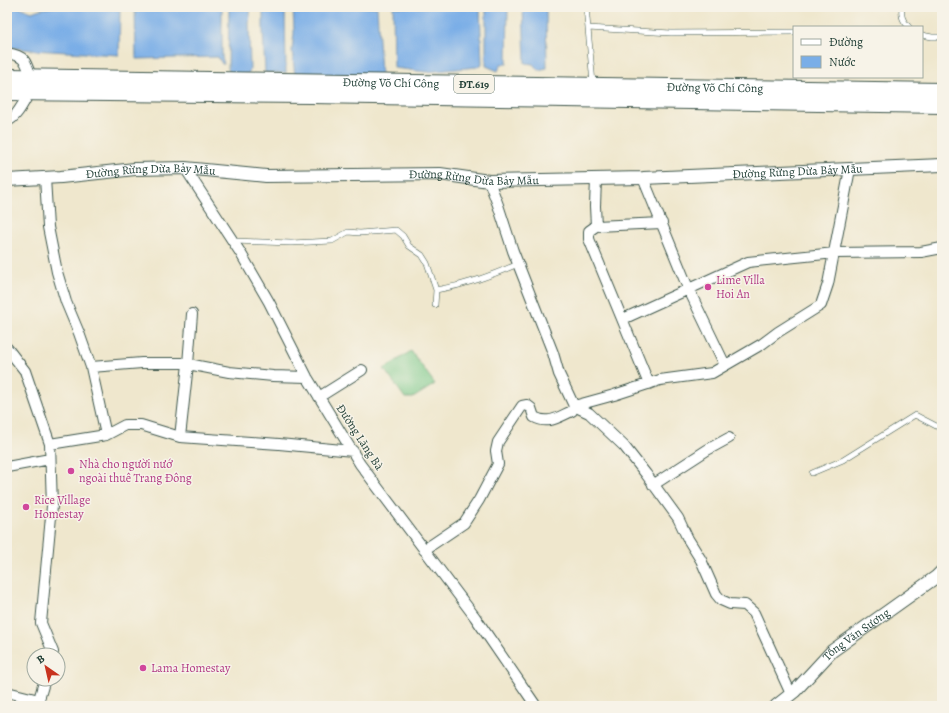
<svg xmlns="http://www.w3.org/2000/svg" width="949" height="713" font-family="Alegreya,serif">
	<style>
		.green { fill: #7ac888; stroke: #4c825e }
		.water { fill: #7aaee7; stroke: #4c768e }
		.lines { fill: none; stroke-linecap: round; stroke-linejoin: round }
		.service-casing { stroke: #3e564b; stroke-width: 6 }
		.minor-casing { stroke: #3e564b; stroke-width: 12 }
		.tertiary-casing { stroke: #3e564b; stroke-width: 14 }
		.primary-casing { stroke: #3e564b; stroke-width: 18 }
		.service { stroke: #fff; stroke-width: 5 }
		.minor { stroke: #fff; stroke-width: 10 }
		.tertiary { stroke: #fff; stroke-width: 12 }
		.primary { stroke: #fff; stroke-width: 16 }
		.hotel-dot { fill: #d1479c; stroke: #f7f3e8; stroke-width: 1.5 }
		.labels { text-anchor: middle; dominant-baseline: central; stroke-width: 3; stroke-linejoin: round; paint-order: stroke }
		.shield { fill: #f7f3e8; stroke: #60746a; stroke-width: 1 }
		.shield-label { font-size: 11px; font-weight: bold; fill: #1f3d34 }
		.street-label { font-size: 12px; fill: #1f3d34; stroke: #f7f3e8 }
		.hotel-label { font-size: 12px; fill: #b23c85; stroke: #f7f3e8; text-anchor: start }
	</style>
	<rect width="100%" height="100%" fill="#f7f3e8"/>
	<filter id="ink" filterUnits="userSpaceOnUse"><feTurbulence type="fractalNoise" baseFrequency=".025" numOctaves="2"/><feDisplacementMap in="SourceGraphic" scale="8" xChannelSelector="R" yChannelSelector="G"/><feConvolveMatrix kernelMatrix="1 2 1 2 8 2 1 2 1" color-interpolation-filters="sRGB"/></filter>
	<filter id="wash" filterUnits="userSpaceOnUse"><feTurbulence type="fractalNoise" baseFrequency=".012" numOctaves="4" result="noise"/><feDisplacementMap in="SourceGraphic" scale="16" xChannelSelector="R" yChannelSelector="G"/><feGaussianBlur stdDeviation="0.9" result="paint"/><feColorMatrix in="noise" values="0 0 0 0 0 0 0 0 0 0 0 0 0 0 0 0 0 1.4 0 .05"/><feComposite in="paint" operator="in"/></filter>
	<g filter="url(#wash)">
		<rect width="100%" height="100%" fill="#efe7cd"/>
		<path class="green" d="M411,351l24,33 -22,14h-8l-21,-29z"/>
		<path class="water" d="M7,7h12l13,5c18,-9 65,-5 87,-5l1,3 -1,45 -87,-5 -25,-3z
			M135,7h87v50l2,7h-2l-4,-7 -82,2z
			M229,7h22l-2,16 1,47 -2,4 -15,2 -5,-7z
			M263,7h22l1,66h-21l-2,-41z
			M293,7h84l4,66 -6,3h-80l-3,-26 2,-17z
			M393,7h87l2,57 -5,3 -51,5 -32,-4z
			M486,7h22l-1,57h-6l-3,7 -12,-5z
			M523,7h23l1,61 -9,2 -5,-6 -8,-1z"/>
	</g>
	<g filter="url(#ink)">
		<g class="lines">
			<g class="service-casing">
				<path id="service" d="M586,7l7,76
					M902,7c-1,9 0,13 7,20
					M588,28l83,5 123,-1
					M922,35l10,2h10
					M233,241l58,2 41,-2 16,-9 12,1 36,-3 7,6 6,10 13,9 5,8 9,27 -1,15
					M436,290c30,-5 54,-14 82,-26
					M812,473l31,-13 72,-45 27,14"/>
			</g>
			<g class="minor-casing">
				<path id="minor" d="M7,53c18,3 19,8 24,24
					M7,121c9,-2 18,-21 22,-28
					M185,168l55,84 29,50 38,75 53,87 115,153 61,89
					M45,178l3,49 9,45 9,30 13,31 12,34 15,68
					M643,178l45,110 37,77
					M596,179l-1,27 1,20
					M489,181l9,24 15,46 40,102 6,21 15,32 15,7 35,33 22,28 32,44 10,21 13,21 15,34 5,6 9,4 15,1 9,8 37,81
					M623,319l125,-57 87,-9 86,-1 21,-4
					M7,348l18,23 25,73 2,62 -11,117 12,29 -1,3
					M91,367l51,-4h41l46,9 44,4 34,1
					M649,384l-60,-145v-8l7,-5 66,-3
					M319,397l43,-27
					M180,437l8,-73 4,-50
					M50,444l56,-9 19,-10h16l39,12 99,7 74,7
					M7,467l43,-8
					M653,485l54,-35 22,-12
					M424,550l40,-27 15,-23 19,-36 -2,-13 2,-9 24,-36 5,-1 4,3 3,9c15,8 24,0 38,-6l2,-5 40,-11 46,-15 52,-7 50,-29 16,-12 43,-27 7,-21 22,-115
					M7,692l32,8
					M37,706l8,-27"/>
			</g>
			<g class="tertiary-casing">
				<g id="tertiary">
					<path id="s1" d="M7,180l54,-3 74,-8 50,-1 81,8 174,-2 49,7 154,-3 299,-13"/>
					<path id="s2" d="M776,706l19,-15 37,-40 104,-74 6,-6"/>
				</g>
			</g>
			<g class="primary-casing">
				<g id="primary">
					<path id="s3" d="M7,77l935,14"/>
					<path d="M7,92l304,3 631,10"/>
				</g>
			</g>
			<use href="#service" class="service"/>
			<use href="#minor" class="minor"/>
			<use href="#tertiary" class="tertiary"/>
			<use href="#primary" class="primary"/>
		</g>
	</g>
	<g class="hotel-dot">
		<circle cx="708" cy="287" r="4"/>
		<circle cx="71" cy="471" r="4"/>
		<circle cx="26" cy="507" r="4"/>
		<circle cx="143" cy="668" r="4"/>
	</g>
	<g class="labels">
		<rect class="shield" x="454" y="75" width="40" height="18" rx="3"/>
		<g class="shield-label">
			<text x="474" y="84">ĐT.619</text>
		</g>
		<g class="street-label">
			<text stroke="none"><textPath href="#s3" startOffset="384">Đường Võ Chí Công</textPath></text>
			<text stroke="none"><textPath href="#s3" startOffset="708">Đường Võ Chí Công</textPath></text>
			<text stroke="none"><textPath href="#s1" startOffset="792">Đường Rừng Dừa Bảy Mẫu</textPath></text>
			<text stroke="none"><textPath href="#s1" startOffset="144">Đường Rừng Dừa Bảy Mẫu</textPath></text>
			<text stroke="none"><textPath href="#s1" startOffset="468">Đường Rừng Dừa Bảy Mẫu</textPath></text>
			<text transform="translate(360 437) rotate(57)">Đường Lăng Bà</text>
			<text stroke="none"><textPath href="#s2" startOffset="108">Tống Văn Sương</textPath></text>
		</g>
		<g class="hotel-label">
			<text x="716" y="280">Lime Villa<tspan x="716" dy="14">Hoi An</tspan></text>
			<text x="79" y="464">Nhà cho người nướ<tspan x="79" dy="14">ngoài thuê Trang Đông</tspan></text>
			<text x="34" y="500">Rice Village<tspan x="34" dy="14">Homestay</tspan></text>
			<text x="151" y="668">Lama Homestay</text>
		</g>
	</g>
	<rect width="949" height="713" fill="none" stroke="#f7f3e8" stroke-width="24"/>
	<rect x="793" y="26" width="130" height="52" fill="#f7f3e8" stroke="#a1aaa0"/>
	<rect x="801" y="39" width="20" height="6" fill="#ffffff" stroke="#a1aaa0"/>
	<text x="829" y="46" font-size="12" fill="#1f3d34">Đường</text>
	<rect x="801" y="56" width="20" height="12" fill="#7aaee7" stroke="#a1aaa0"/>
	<text x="829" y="66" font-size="12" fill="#1f3d34">Nước</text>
	<g transform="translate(46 667) rotate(326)"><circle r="19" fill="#f7f3e8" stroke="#a1aaa0"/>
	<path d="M0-3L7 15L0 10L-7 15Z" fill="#c8321e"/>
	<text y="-6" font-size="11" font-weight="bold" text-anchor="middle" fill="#1f3d34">B</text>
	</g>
</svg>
